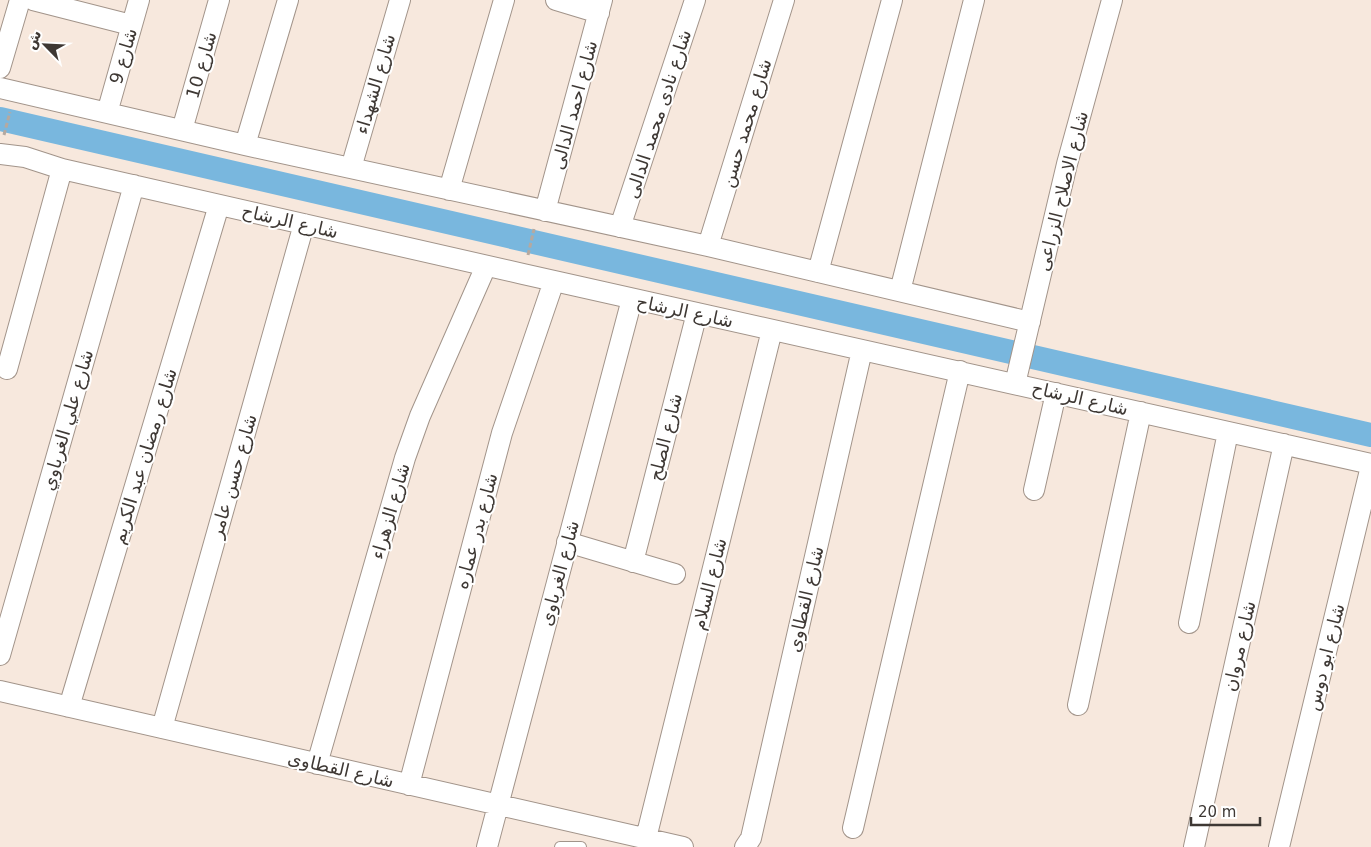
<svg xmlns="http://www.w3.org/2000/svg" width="1371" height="847" font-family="'DejaVu Sans',Cairo,sans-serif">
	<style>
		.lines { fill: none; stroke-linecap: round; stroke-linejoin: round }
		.canal { stroke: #79b7de; stroke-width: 24 }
		.lane-casing { stroke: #a2948a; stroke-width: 12 }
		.street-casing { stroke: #a2948a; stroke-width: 22 }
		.path { stroke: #b5a9a0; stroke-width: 3; stroke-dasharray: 5 2.5; stroke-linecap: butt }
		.lane { stroke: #fff; stroke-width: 10 }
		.street { stroke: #fff; stroke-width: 20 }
		.labels { text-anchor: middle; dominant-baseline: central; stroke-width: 4; stroke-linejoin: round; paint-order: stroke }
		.street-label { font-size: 18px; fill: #3e3834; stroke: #fff }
	</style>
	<rect width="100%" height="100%" fill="#f7e8dd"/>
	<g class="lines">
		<path class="canal" d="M0,119l1371,316"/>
		<g class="lane-casing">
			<path id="lane" d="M560,847h21"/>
		</g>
		<g class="street-casing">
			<path id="street" d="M33,0l98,25
				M556,0l43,13
				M0,68l20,-68
				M0,88l245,57 463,101 322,76
				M107,113l32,-113
				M182,130l37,-130
				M245,145l43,-145
				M0,154l25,3 37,12 461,105 848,190
				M351,168l49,-168
				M449,190l55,-190
				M545,211l57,-211
				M620,227l75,-227
				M708,246l76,-246
				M818,272l74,-272
				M900,291l74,-291
				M7,369l55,-200
				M1015,384l52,-220 45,-164
				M1034,490l22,-97
				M567,542l108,32
				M633,562l64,-249
				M1189,623l39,-191
				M0,655l134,-470
				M0,691l683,156
				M1078,705l63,-293
				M69,707l150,-502
				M162,728l142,-504
				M317,764l88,-306 15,-42 66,-150
				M409,785l93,-352 52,-152
				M853,828l107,-457
				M646,838l126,-508
				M487,847l145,-548
				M745,847l6,-9 111,-488
				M1194,847l90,-403
				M1279,847l92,-381"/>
		</g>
		<path class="path" d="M4,135l6,-23
			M528,255l6,-26"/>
		<use href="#lane" class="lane"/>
		<use href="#street" class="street"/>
	</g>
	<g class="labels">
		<g class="street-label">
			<text transform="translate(123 56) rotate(-74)">شارع 9</text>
			<text transform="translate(201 65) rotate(-74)">شارع 10</text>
			<text transform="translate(375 84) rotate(-74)">شارع الشهداء</text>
			<text transform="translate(574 105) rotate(-75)">شارع احمد الدالى</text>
			<text transform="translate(658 114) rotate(-72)">شارع نادى محمد الدالى</text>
			<text transform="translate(746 123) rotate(-73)">شارع محمد حسن</text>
			<text transform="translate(1062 191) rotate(-76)">شارع الاصلاح الزراعى</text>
			<text transform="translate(290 221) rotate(13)">شارع الرشاح</text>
			<text transform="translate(685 311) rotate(12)">شارع الرشاح</text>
			<text transform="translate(1080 398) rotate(13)">شارع الرشاح</text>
			<text transform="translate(67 420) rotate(-74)">شارع علي الغرباوي</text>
			<text transform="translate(665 437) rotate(-76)">شارع الصلح</text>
			<text transform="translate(144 456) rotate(-73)">شارع رمضان عبد الكريم</text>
			<text transform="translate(233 476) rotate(-74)">شارع حسن عامر</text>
			<text transform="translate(390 511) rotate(-74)">شارع الزهراء</text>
			<text transform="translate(476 531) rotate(-75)">شارع بدر عماره</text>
			<text transform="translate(559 573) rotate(-75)">شارع الغرباوى</text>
			<text transform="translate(709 584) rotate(-76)">شارع السلام</text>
			<text transform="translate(805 599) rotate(-77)">شارع القطاوى</text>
			<text transform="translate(1239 646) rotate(-77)">شارع مروان</text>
			<text transform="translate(1325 657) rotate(-76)">شارع ابو دوس</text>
			<text transform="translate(341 769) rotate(13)">شارع القطاوى</text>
		</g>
	</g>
	<g transform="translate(45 45) rotate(294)" stroke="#ffffff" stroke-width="4" paint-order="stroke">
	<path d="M0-4L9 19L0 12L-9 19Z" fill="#3e3834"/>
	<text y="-8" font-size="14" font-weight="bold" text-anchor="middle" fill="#3e3834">ش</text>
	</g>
	<path d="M1191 817v8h69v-8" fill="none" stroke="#3e3834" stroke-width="2.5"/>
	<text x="1198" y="817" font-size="15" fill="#3e3834" stroke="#ffffff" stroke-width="4" paint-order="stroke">20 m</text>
</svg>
